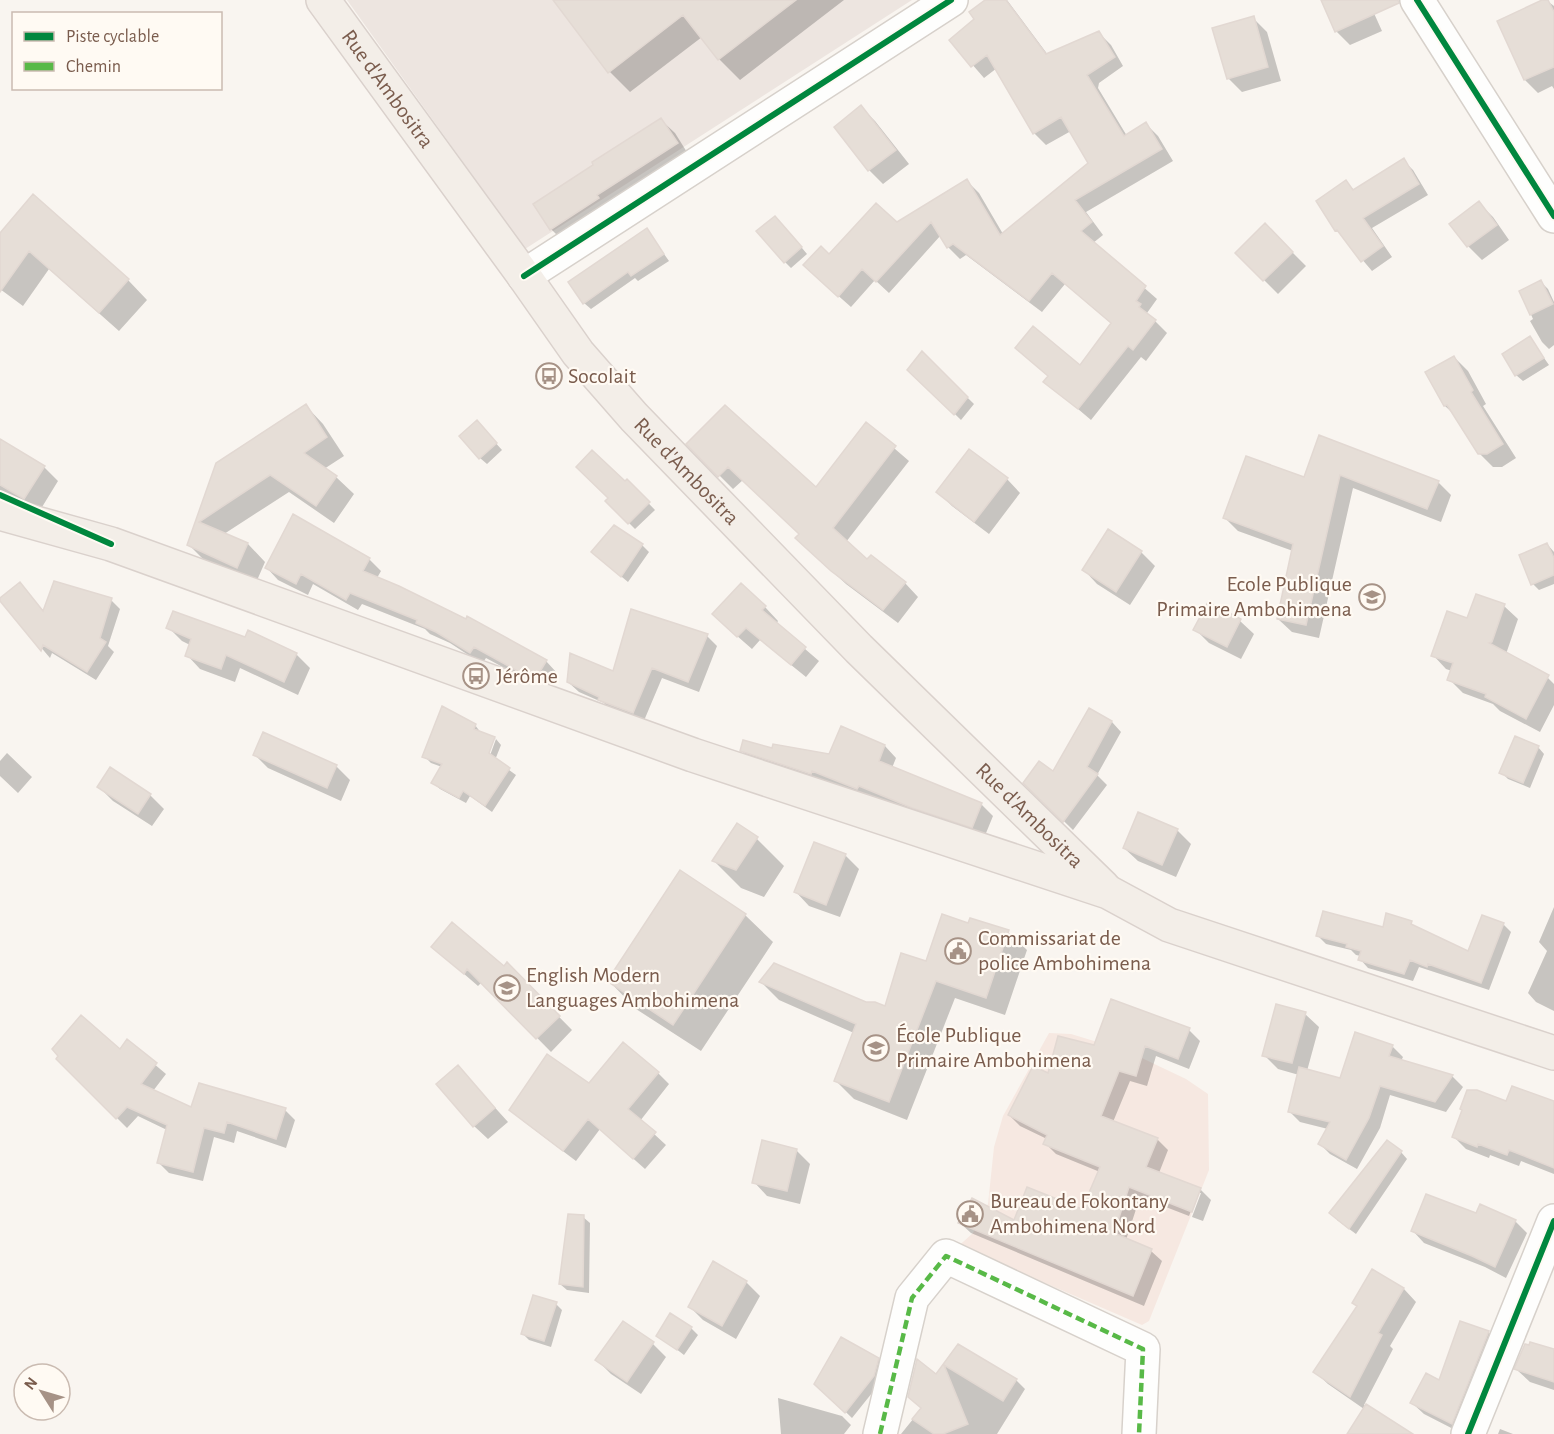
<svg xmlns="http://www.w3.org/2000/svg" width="1554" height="1434" font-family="'Alegreya Sans',sans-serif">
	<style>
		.commercial { fill: #f6e8e1 }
		.industrial { fill: #ede5e0 }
		.shadow { fill: #0003 }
		.building { fill: #e6ded7; stroke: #e2d8d2; stroke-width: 1.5 }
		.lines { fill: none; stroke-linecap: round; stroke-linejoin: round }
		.minor-casing { stroke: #d7d1cb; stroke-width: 36 }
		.major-casing { stroke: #dad1cc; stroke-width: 36 }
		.minor { stroke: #fefefd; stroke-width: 33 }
		.major { stroke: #f3eee8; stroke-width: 33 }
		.quiet { stroke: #58b947; stroke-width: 4.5; stroke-dasharray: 9 4.5; stroke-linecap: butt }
		.cycleway-casing { stroke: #fffaf3; stroke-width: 10 }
		.cycleway { stroke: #00873e; stroke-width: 6 }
		.labels { text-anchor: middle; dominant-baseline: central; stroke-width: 4.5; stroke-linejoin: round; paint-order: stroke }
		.street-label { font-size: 22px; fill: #7a5c4d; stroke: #fffaf3 }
		.poi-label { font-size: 22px; fill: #7a5c4d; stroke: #fffaf3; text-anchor: start }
	</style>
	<rect width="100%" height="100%" fill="#f9f5f0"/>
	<path class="commercial" d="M1049,1033l22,1 56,17 59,28 22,15 1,76 -60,151 -7,4 -97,-42 -91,-33 19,-17 15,-29 6,-57 9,-31z"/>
	<path class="industrial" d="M347,0h565l-387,249z"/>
	<path class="shadow" d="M555,0h289l-104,80 -21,-21 -17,-22 -72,55 -20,-20z
		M988,0h19l41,55 51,-22 12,12 12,21 -24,17 -1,5 29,48 19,-12 12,12 15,25 -87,51 17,23 -10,8 64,56 -10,14 20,20 -21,28 -5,-4 -50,63 -46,-39 4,-5 32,-9 31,-43 -47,-40 -23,28 -76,-57 -6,4 -12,-12 -7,-12 -52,58 -14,-13 -24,27 -34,-30 12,-21 68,-32 70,-43 12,12 24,41 87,-70 -19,-33 -25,14 -12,-12 -37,-65 -13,10 -33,-38 25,-21z
		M1322,0h46l14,31 -32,14 -14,-14z
		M1546,0l8,6v83l-2,-3 -14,7 -13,-13z
		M1253,18l14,14 14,49 -39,11 -14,-14z
		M861,107l14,14 34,43 -26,20 -14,-14 -33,-43z
		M661,120l14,13 15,24 -125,86 -14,-14 -16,-25z
		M1403,160l10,10 15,25 -56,33 20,29 -20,14 -35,-41 9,-48 8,8z
		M1479,203l14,14 16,23 -27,20 -14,-14z
		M782,224l25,30 -16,14 -6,-6z
		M1265,225l41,41 -28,28 -41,-41z
		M647,230l22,31 -31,20 -3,-3 -44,31 -7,-6z
		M0,235l128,45 19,20 -28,31 -70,-62 -26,37 -23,-17z
		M1541,282l7,7 6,13v43l-5,4 -7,-7 -12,-21 3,-2 -12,-27z
		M1530,338l19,27 -26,16 -7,-6z
		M922,353l52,51 -13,16 -52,-51z
		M1454,357l14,14 18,33 -3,2 33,52 -14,9h-9l-14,-14 -22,-36 -12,-11z
		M306,406l17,18 21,32 -20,13 12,8 18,17 -20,29 -45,-31 -65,42 24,10 17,18 -10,23 -48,-22 -18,-18 29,-81z
		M866,424l43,37 -63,81 21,20 38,21 13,14 -20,26 -52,-39 -35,-32 -10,-18 -58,-54 -10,9 -45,-45 128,45z
		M483,429l19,21 -15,14 -7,-6z
		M1320,436l118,46 13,13 -10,27 -88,-34 -34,150 -27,-6 -14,-13 15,-68 -55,-20 -13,-13 80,-39z
		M0,441l44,26 14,14 -19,31 -39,-22z
		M1007,479l13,14 -31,41 -37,-28 -14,-14z
		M627,481l28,29 -20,19 -28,-28z
		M1108,531l33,21 14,14 -25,39 -33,-21 -13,-14z
		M1547,544l7,8v32l-15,6 -6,-6z
		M642,545l7,7 -21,30 -29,-24z
		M369,559l12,12 -4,7 169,83 11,12 -9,16 -14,-5 -48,-26 -4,6 -32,-21 -20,-9 -5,-5 -63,-25 -4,6 -45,-26 -5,11 -30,-15 -11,-12z
		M28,593l16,19 67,-12 9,9 -12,37 6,6 -18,28 -44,-27 -2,5 -49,-58z
		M1504,606l14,13 -12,35 38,20 10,10v21l-14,27 -40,-21 -7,-7 -30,-11 -14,-14 3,-8 -6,-2 -13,-14 35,-35z
		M765,607l13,14 -2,3 43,37 -13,16 -46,-37 -8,9 -24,-21z
		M1240,621l14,13 -13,25 -32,-16 -14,-14z
		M168,627l78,12 50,15 14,14 -12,27 -58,-27 -5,14 -35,-13 -13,-14 3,-10 -8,-4z
		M707,636l10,10 -18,46 -37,-14 -19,45 -33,-13 -6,-7 -25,-11 -11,-10 46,-9z
		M1089,710l23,12 9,10 -24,43 10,10 -34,45 -48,-47 28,-10z
		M475,725l6,8 15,6h-3l-8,21 3,1 8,-22 5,6 -6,15 21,15 -24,37 -22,-16 -4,7 -26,-14 -7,-6 9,-16 -11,-4 -7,-7z
		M885,746l11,12 -4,10 90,37 11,11 -9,22 -231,-76 -12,-12h32l57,6z
		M1538,747l6,7 -14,34 -22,-9 -7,-7z
		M7,753l25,24 -14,16 -18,-17v-15z
		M255,755l81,11 14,14 -9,21 -73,-33z
		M99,787l51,8 14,14 -12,17 -39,-25z
		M1177,830l14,14 -15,33 -38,-16 -14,-13z
		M757,839l27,27 -20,31 -23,-9 -27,-27z
		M845,855l14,14 -19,48 -31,-11 -13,-14z
		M1554,907v104l-18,-9 -8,-9 19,-42 -8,-9z
		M745,915l28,27 -72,109 -65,-42 -27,-28z
		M1411,923l6,6 52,24 34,-29 8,8 -22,58 -70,-23 -6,14 -45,-13 -8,-9 1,-3 -5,-1 -5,-5 -25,-6 -8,-8 66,-7z
		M969,925l39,7 19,18 -22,65 -50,-17 -48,122 -53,-21 -18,-18 18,-48 -75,-33 -18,-18 125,26 41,-45z
		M433,947l71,21 3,-4 65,66 -21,22 -69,-70 -4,4z
		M1305,1014l14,13 -12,44 34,9 51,-34 11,11 -2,4 51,15 11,11 -17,25 -56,-17 -10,33 -23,41 -27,-15 -10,-10 8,-15 -28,-7 -10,-10 9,-37 -21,-6 -14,-14z
		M1189,1030l11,11 -11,28 -33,-13 -9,30 -17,-5 -17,41 44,17 11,11 -9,23 41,16 11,11 -8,21 -11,-4 9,-24h-3l-9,23 -49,-19 -14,43 25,11 11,10 -18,45 -173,-73 -11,-10h55l67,-13 18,-38 -44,-18 -11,-11 2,-4 -27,-13 -11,-11 40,-40 46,-28z
		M127,1041l39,33 -13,17 39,18 93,1 10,10 -9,28 -49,-17 -3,12 -20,-6 -11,44 -34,-8 -10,-10 8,-33 -29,-14 -11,12 -69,-69 62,-8z
		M658,1073l11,11 -29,37 26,24 -21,24 -45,-40 -24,32 -53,-40 -12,-11 78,-25z
		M471,1081l37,41 -20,17 -14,-13z
		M1507,1103l47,1v70l-33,-13 -2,5 -29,-11 -1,3 -23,-9 -13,-13z
		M796,1150l14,14 -10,40 -33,-8 -13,-14z
		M1401,1152l6,7 -51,75 -19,-14z
		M1477,1215l38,6 12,12 -21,45 -21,-11 -61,-24 -11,-12z
		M583,1217l7,6 -1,70 -22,-3 -7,-6z
		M1372,1271l32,18 12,13 -26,44 3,3 -29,56 25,15 13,14h-54l16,-25 -36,-25 -13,-12 43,-65 -4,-4z
		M746,1282l14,14 -24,43 -33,-19 -14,-14z
		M556,1304l6,6 -11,37 -22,-7 -7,-7z
		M1461,1323l27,9 12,12 -37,90 -39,-20 -12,-11 28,-21z
		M691,1328l7,7 -14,20 -26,-20z
		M653,1344l13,13 -25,37 -30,-20 -14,-14z
		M958,1346l58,34 9,9 -28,45h-96l21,-26 14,-32z
		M1554,1351v39l-24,-8 -14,-13z
		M878,1359l6,7 -4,17 -28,35 -29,-28z
		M778,1398l64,18 9,9 -7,9h-63z
		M1500,1429l13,5h-15z"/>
	<path class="building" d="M553,0h243l-78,60 -35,-45 -75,58z
		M985,0h21l40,54 53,-23 16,26 -28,18 37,61 22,-14 16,27 -87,51 17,22 -11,9 65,55 -10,15 5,3 -2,3 17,13 -23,30 -5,-4 -50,63 -35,-27 5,-6 -33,-28 18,-22 47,39 31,-42 -59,-50 -23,28 -76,-57 -6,4 -16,-26 -55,60 -14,-13 -24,28 -35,-32 18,-19 8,8 47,-51 21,19 70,-43 33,56 88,-72 -27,-46 -28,17 -46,-79 -16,12 -22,-27 25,-21 -5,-7z
		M1321,0h77l1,3 -64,29z
		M1542,0h6l6,12v55l-30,13 -27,-59z
		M1254,16l14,51 -41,12 -15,-51z
		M861,105l35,45 -28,21 -34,-44z
		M661,118l17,25 -81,52 2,3 -49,32 -17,-26 60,-39 -1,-3z
		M1404,158l15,26 -56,34 20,28 -22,16 -24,-32 -2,1 -19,-30 30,-21 7,10z
		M33,194l96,85 -30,34 -70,-62 -29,41v-59z
		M1479,201l18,24 -30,22 -18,-23z
		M775,216l27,31 -18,16 -28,-32z
		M1265,223l28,29 -30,29 -28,-28z
		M647,228l17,26 -33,22 -3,-4 -45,32 -15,-22z
		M1541,280l12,24 -23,11 -11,-24z
		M1530,336l14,22 -29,18 -13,-22z
		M922,351l46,46 -14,18 -47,-45z
		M1454,356l19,34 -2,2 32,52 -16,10h-9l-31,-49 -3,1 -19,-34z
		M306,404l21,33 -23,16 33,23 -21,30 -46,-31 -71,47 49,21 -11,25 -50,-23 29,-82z
		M725,405l91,82 50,-65 30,24 -63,82 34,31 4,-4 35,27 -23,28 -52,-39 -36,-33 4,-4 -71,-67 -10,10 -32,-33z
		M477,420l20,23 -18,16 -20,-23z
		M1319,435l120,46 -12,28 -87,-34 -34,150 -29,-6 16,-75 -70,-26 23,-62 58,21z
		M0,439l45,27 -21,33 -24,-14z
		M969,449l39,29 -34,44 -38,-30z
		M592,450l33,31 2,-2 23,23 -22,22 -23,-23 3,-3 -32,-31z
		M293,514l77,44 -7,13 36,15 67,33 1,-3 80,44 -11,18 -15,-5 -47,-26 -4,6 -34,-21 -20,-9 1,-3 -67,-27 -4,7 -45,-26 -5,10 -31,-16z
		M614,525l29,19 -22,33 -30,-25z
		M1108,529l34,22 -26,41 -34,-22z
		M1547,543l7,15v17l-23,10 -12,-30z
		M54,581l58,17 -12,40 6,4 -19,30 -44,-27 -2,6 -41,-50v-3l20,-16 23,29z
		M741,583l25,23 -4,4 44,37 -15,18 -45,-37 -9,9 -25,-23z
		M1476,594l29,10 -13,38 -3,1 60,32 -23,44 -41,-22 1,-3 -39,-14 6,-17 -22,-7 16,-45 20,7z
		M1208,602l33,17 -14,28 -34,-17z
		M631,609l77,25 -20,48 -36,-14 -19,45 -35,-13 1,-3 -32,-15 3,-29 43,18z
		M173,611l72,26 3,-7 49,23 -13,29 -58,-27 -5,14 -36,-13 6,-17 -25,-11z
		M442,706l34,18 -2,5 21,8 -6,16 21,15 -25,38 -22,-15 -4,7 -28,-15 11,-19 -20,-7z
		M1089,708l23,13 -25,46 11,7 -35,48 -40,-39 16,-22 14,10z
		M841,726l44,19 -6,16 103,42 -10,25 -60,-20 -53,-22 -2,3 -45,-18 -1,3 -71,-23 3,-11 29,8 1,-4 56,10z
		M263,732l74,33 -10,23 -74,-33z
		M1515,736l24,10 -16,37 -24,-10z
		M110,767l41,27 -13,20 -41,-27z
		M1138,812l40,17 -16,36 -39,-17z
		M737,823l21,14 -22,33 -24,-9z
		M814,842l32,12 -20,51 -32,-13z
		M680,870l66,44 -73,111 -66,-44z
		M1323,911l60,16 3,-14 26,8 -1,3 57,27 14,-36 22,8 -23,60 -53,-19 -1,3 -17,-7 -6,14 -46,-14 3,-9 -15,-4 1,-3 -31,-8z
		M942,914l26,9 2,-5 39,12 -23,68 -50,-17 -47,121 -55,-21 22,-57 -97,-42 15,-19 92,39h9l10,4 16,-53 25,8z
		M452,922l52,44 3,-4 53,54 -24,23 -69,-70 -3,5 -33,-27z
		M1111,999l79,29 -12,31 -33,-13 -9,30 -17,-5 -18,45 57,22 -12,29 55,21 -9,24 -63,-25 -15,46 38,16 -19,47 -175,-73 14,-25 42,22 13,-33 55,22 18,-42 -57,-23 4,-9 -39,-20 25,-49 15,7 10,-37 36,9z
		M1276,1004l30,8 -14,51 -30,-7z
		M81,1015l39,34 7,-10 30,24 -16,21 50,23 8,-24 87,25 -10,31 -49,-17 -3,11 -20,-5 -11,44 -36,-9 10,-38 -40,-18 -11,12 -60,-60 2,-3 -6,-7z
		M1355,1032l38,13 -4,11 64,19 -18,27 -55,-16 -11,32 -23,42 -28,-16 12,-22 -42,-10 11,-45 41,11z
		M623,1042l36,30 -31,37 28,23 -23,27 -45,-40 -25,32 -54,-41 38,-56 42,29z
		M458,1065l37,43 -22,19 -37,-43z
		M1512,1086l42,15v67l-45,-18 -2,5 -29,-11 -1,3 -25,-10 10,-27 -2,-1 7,-19h10l29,11z
		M762,1140l35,9 -10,42 -35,-8z
		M1387,1140l15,11 -53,78 -20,-16z
		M1426,1194l50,19 4,-9 36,16 -21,47 -23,-11 -61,-25z
		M568,1214l16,1 -1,72 -24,-3z
		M713,1261l34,20 -25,45 -34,-19z
		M1372,1269l32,19 -26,45 4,2 -32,62 -37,-25 44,-66 -5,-3z
		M533,1295l24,7 -13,39 -23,-7z
		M670,1313l22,14 -15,23 -21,-14z
		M623,1321l31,21 -27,40 -32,-22z
		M1460,1321l29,10 -37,93 -42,-21 16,-30 13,7z
		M841,1337l38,21 -5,18 -29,37 -31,-29z
		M1530,1342l24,7v33l-40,-13 11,-25 4,1z
		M958,1344l59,35 -14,22 -59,-36 24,59 -25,10h-9l-22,-15 9,-11 -13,-11 9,-38 19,15z
		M1366,1404l47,30h-66z"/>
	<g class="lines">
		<g class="minor-casing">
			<path id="minor" d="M1417,0l137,216
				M524,276l427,-276
				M880,1434l32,-136 34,-42 197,93 -4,85
				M1468,1434l86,-213"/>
		</g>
		<g class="major-casing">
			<g id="major">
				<path id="s1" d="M323,0l201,276 54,77 56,64 225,232 244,238"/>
				<path d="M0,513l111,31 582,211 415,137 61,33 385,128"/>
			</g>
		</g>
		<use href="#minor" class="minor"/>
		<use href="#major" class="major"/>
		<path class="quiet" d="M880,1434l32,-136 34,-42 197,93 -4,85"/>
		<g class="cycleway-casing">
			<path id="cycleway" d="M1417,0l137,216
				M524,276l427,-276
				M0,495l111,49
				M1468,1434l86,-213"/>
		</g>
		<use href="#cycleway" class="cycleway"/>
	</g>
	<defs>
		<g id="bus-ring" transform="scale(1.35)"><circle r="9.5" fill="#fffaf3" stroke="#a69286" stroke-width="1.5"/><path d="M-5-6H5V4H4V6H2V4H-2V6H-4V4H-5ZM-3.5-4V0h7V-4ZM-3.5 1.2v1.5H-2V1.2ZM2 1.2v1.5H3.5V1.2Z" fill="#a69286"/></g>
		<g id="school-ring" transform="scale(1.35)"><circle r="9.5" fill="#fffaf3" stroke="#a69286" stroke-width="1.5"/><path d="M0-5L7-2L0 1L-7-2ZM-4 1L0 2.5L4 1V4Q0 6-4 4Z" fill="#a69286"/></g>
		<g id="civic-ring" transform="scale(1.35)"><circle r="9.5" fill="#fffaf3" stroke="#a69286" stroke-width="1.5"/><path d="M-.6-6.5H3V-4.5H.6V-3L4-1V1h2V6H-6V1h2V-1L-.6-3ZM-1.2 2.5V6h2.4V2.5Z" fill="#a69286"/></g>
	</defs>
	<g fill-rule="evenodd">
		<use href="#bus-ring" x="549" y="376"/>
		<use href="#school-ring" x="1372" y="597"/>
		<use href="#bus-ring" x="476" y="676"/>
		<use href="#civic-ring" x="958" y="951"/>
		<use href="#school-ring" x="507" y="988"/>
		<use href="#school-ring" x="876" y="1048"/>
		<use href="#civic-ring" x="970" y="1214"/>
	</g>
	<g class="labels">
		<g class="street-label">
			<text stroke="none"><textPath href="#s1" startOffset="110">Rue d'Ambositra</textPath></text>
			<text stroke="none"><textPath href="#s1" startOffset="596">Rue d'Ambositra</textPath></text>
			<text stroke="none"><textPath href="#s1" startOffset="1082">Rue d'Ambositra</textPath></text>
		</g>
		<g class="poi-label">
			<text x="568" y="376">Socolait</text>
			<text x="1352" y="584" text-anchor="end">Ecole Publique<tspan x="1352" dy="25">Primaire Ambohimena</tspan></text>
			<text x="496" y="676">Jérôme</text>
			<text x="978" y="938">Commissariat de<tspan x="978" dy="25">police Ambohimena</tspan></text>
			<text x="526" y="975">English Modern<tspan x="526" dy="25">Languages Ambohimena</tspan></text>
			<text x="896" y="1035">École Publique<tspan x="896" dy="25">Primaire Ambohimena</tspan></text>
			<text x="990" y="1201">Bureau de Fokontany<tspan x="990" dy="25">Ambohimena Nord</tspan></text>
		</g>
	</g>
	<rect x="12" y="12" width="210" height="78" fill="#fffaf3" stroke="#cabbb1" stroke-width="1.5"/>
	<rect x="24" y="32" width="30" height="9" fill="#00873e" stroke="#cabbb1" stroke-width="1.5"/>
	<text x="66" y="42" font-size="18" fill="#7a5c4d">Piste cyclable</text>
	<rect x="24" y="62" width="30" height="9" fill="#58b947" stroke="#cabbb1" stroke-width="1.5"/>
	<text x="66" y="72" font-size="18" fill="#7a5c4d">Chemin</text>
	<g transform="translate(42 1392) rotate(307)"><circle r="28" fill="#fffaf3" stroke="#cabbb1" stroke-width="1.5"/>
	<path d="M0-4.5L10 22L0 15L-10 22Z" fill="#a69286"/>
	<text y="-9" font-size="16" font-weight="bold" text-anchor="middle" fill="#7a5c4d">N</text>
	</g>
</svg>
